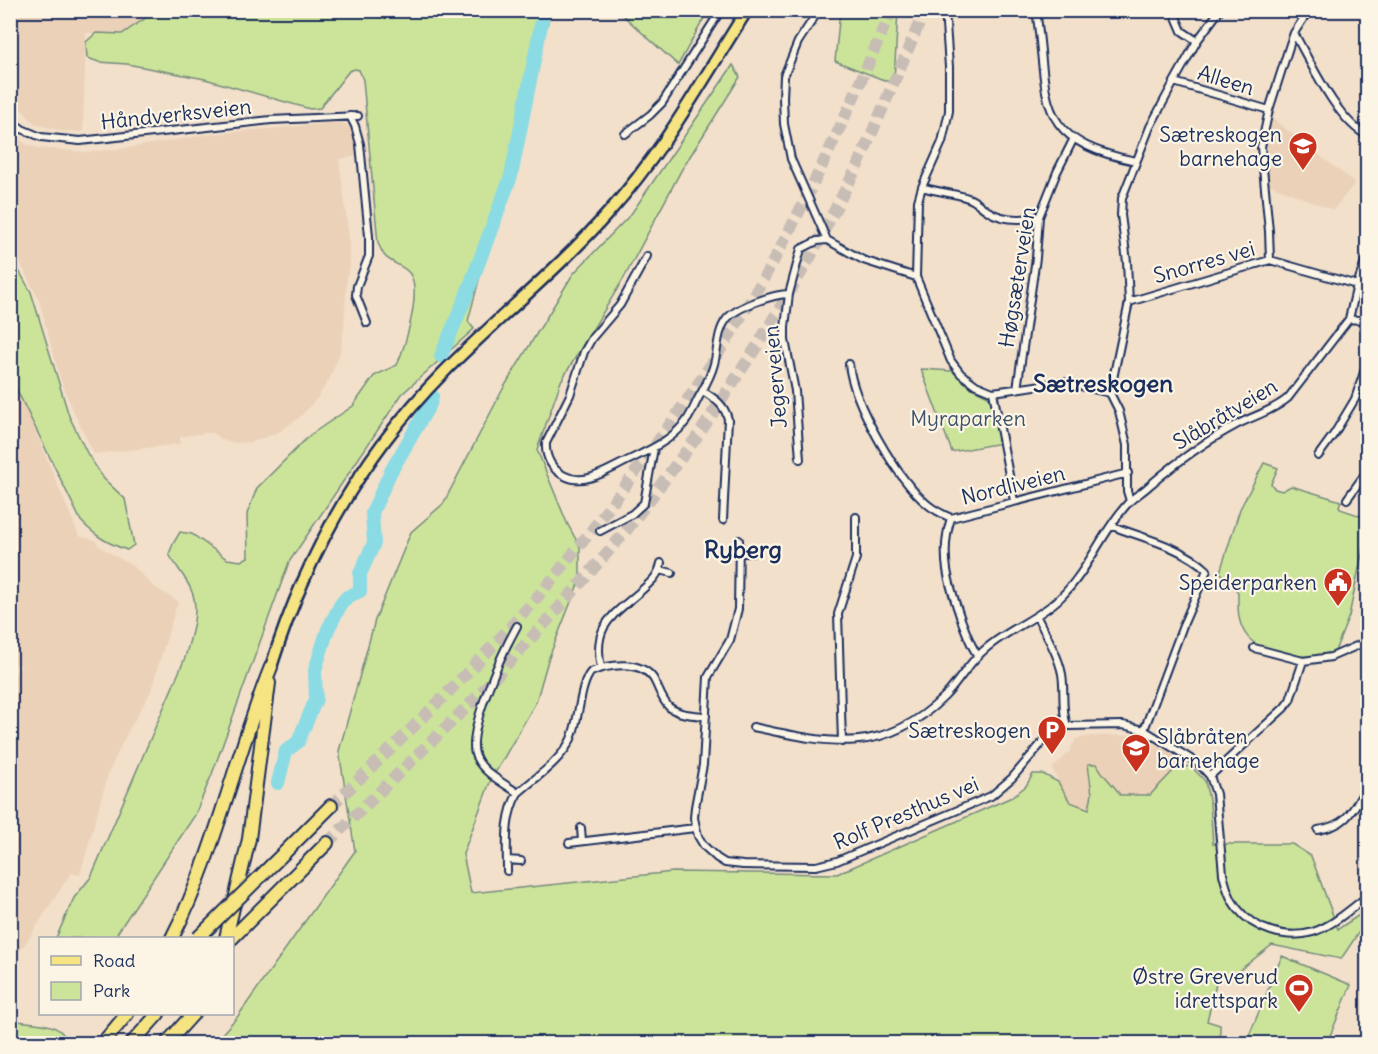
<svg xmlns="http://www.w3.org/2000/svg" width="1378" height="1054" font-family="Delius,sans-serif">
	<style>
		.built { fill: #ebd1b8 }
		.green { fill: #cce49a; stroke: #748a7c; stroke-width: 1.5 }
		.lines { fill: none; stroke-linecap: round; stroke-linejoin: round }
		.river { stroke: #8bdbe5; stroke-width: 14 }
		.motorway-tunnel { stroke: #c7bdb5; stroke-width: 12; stroke-dasharray: 12 6; stroke-linecap: butt }
		.minor-casing { stroke: #1b2f5e; stroke-width: 10 }
		.primary-casing { stroke: #1b2f5e; stroke-width: 15 }
		.motorway-casing { stroke: #1b2f5e; stroke-width: 16 }
		.minor { stroke: #fcf5e5; stroke-width: 6 }
		.primary { stroke: #f6e381; stroke-width: 10 }
		.motorway { stroke: #f6e381; stroke-width: 12 }
		.motorway-bridge-casing { stroke: #1b2f5e; stroke-width: 16; stroke-linecap: butt }
		.motorway-bridge { stroke: #f6e381; stroke-width: 12 }
		.labels { text-anchor: middle; dominant-baseline: central; stroke-width: 4.5; stroke-linejoin: round; paint-order: stroke }
		.street-label { font-size: 21px; fill: #1b2f5e; stroke: #fcf5e5 }
		.poi-label { font-size: 21px; fill: #1b2f5e; stroke: #fcf5e5; text-anchor: end }
		.park-label { font-size: 21px; fill: #3e536a; stroke: #fcf5e5 }
		.quarter-label { font-size: 24px; font-weight: bold; fill: #1b2f5e; stroke: #fcf5e5 }
	</style>
	<rect width="100%" height="100%" fill="#f2e0cb"/>
	<filter id="ink" filterUnits="userSpaceOnUse"><feTurbulence type="fractalNoise" baseFrequency=".0167" numOctaves="2"/><feDisplacementMap in="SourceGraphic" scale="12" xChannelSelector="R" yChannelSelector="G"/><feConvolveMatrix kernelMatrix="1 2 1 2 8 2 1 2 1" color-interpolation-filters="sRGB"/></filter>
	<g filter="url(#ink)">
		<path class="built" d="M10,11h146l-34,23 -36,-1 -3,99 -21,-1 -27,-7 -24,-26z
			M1272,118l83,65 -22,27 -65,-26 -3,-26z
			M340,122l9,4 5,7 3,23 -18,3 10,79 1,29 -3,9 -3,52 -4,25 -11,27 -11,17 -18,20 -21,15 -27,10 -17,1 -13,-3 -9,-7h-8l-25,4v7l-86,10 -23,-48 -11,-28 -21,-78 -28,-55v-110l17,10 11,3 46,4 43,-4 76,-13z
			M10,378l12,21 57,137 16,4 4,6 35,21 20,20 24,14 -28,92 -23,40 -19,41 -28,101 -9,-2 -50,77 -10,13 -1,-283 12,-15 -12,-1z
			M1136,735l45,23 -5,10 -26,27h-30l-8,-12 -9,-6 -6,-13 -8,46 -19,-8 -18,-33 17,-17 7,-13 16,-3z"/>
		<path class="green" d="M156,11h395l-83,310 6,8 -72,65 -113,168 -77,212 -17,41 -81,123h-58l18,-40 17,-21 94,-219c5,-20 15,-46 7,-66 -5,-14 -16,-25 -23,-38l4,-10 7,-12 12,2 35,25 14,2 7,-4 -1,-43 10,-26 53,-53 43,-29 21,-30 23,-11c8,-19 25,-73 13,-91 -6,-9 -19,-10 -26,-19 -2,-3 -4,-8 -6,-12l-15,-163 -4,-10 -4,-1 -6,2 -29,37 -10,1 -105,-30 -78,-15 -28,-2 -12,-4 -1,-16 10,-9 26,1z
			M618,11h90l-30,54z
			M840,11h58l-4,70 -5,1 -54,-21z
			M733,65l7,12 -58,92 -58,109 -63,103 -24,69 30,73 13,24v32l-32,81 -12,42 -46,80 -27,72 8,39 202,-21 164,2 175,-77 14,-11 7,-12h10l15,8 12,20 19,7 3,-15 -4,-30h9c6,13 16,19 23,31h30l26,-27 15,-2 14,15 5,23 3,40h79l19,12 27,73 29,-19v10l-26,39 -69,-14 -40,31h-14l-11,45 13,4v18l-1007,1 25,-28 117,-165 -16,-100 36,-131 36,-88 32,-28 61,-117 69,-113 58,-60z
			M10,255l21,37 38,124 19,39 16,24 21,20 9,46 -7,5c-20,-7 -32,-14 -46,-29l-70,-143z
			M921,369l31,2 18,16 18,9 5,10 8,37 -49,9z
			M1264,463l14,5 -7,16 4,5 7,2 9,-5 50,15 -2,5 1,3 27,9v12l-18,86 -14,35c-23,11 -77,5 -90,-18 -8,-13 -7,-26 -7,-41l-18,-20 20,-63z
			M1282,956l69,29 -24,58h-81z
			M11,1020c16,4 54,0 55,23h-55z"/>
		<g class="lines">
			<path class="river" d="M441,356l24,-57 46,-123 33,-166
				M278,783l8,-32 12,-9 18,-43 -1,-29 13,-41 13,-25 6,-7 13,-6v-17l14,-31 -2,-30 18,-40 40,-69 2,-8"/>
			<path class="motorway-tunnel" d="M331,806c72,-68 143,-137 208,-211 35,-41 68,-84 100,-128 53,-71 102,-145 144,-224 40,-76 75,-153 108,-233
				M327,843l148,-144 83,-90 68,-78 73,-97 58,-88 54,-90 48,-93 66,-153"/>
			<g class="minor-casing">
				<path id="minor" d="M819,10l-21,32 -14,34 -1,22 1,26 7,35 36,81 36,20 53,17
					M945,10l4,57v44l-7,31 -20,45 -4,14 -2,76 35,84 10,13 15,11 17,7 70,-10 47,11
					M1036,10c14,88 -6,130 100,151
					M1173,10l9,21 15,10
					M1294,33c17,30 43,88 74,103
					M1174,82l95,28
					M350,116l5,10 5,18 9,92v20l-12,30 -1,9 11,28
					M10,120l12,9 19,8 39,4 191,-21 87,-4
					M625,134l25,-19 12,-12 59,-93
					M922,187c15,5 32,6 46,11 9,3 13,9 20,13 15,10 35,9 51,6
					M647,256l-27,49 -28,33 -8,14 -14,43 -24,48c-1,14 6,27 19,33 17,9 36,-2 52,-10 22,-12 49,-21 66,-41 7,-7 11,-19 16,-28 6,-11 12,-21 15,-33 4,-14 3,-32 12,-44 9,-13 48,-26 63,-26
					M1270,260l-1,-29 -8,-84 8,-37 21,-66 4,-11 15,-23
					M1129,302l141,-42 87,25
					M1349,319l19,2
					M849,364c4,39 48,115 78,140 7,6 15,10 24,14l177,-45
					M1017,389l19,-131 3,-41 18,-45 16,-32
					M703,391c12,8 21,13 25,28l-5,101
					M993,392l21,109
					M1318,456l16,-22 21,-35 13,-39
					M800,459l-5,-68 -10,-51v-13l4,-33 12,-45 16,-8 10,-1
					M1347,499l21,-29
					M1130,501l-3,-10v-46l-8,-34 -9,-18 19,-91 -2,-40 -6,-47 1,-17 28,-71 24,-45 23,-41 23,-31
					M951,518c-12,38 -2,67 11,104 5,12 8,23 16,34
					M1112,526c31,12 71,21 95,44l-23,53 -40,107
					M600,531l32,-17 12,-11 10,-55
					M739,540l-1,69 -8,31 -22,37 -5,88 -8,42 -1,11 4,18 6,10 13,12 8,5 18,2 73,1 21,-5 154,-65 21,-18 35,-41 11,-7 9,-4 56,-1 21,5 55,34 11,12 6,18 7,80c3,12 6,24 14,34 17,22 50,32 76,24 21,-7 37,-23 55,-36
					M739,553h13
					M660,570l12,3
					M1037,617c9,18 21,37 25,57 3,18 -1,34 5,52
					M517,626c-14,25 -52,107 -41,131 7,16 29,27 42,36
					M1254,648l49,13
					M601,668c-9,-44 12,-52 42,-79 9,-8 16,-14 18,-26
					M753,727c75,16 130,30 191,-30 14,-14 23,-32 38,-45 23,-22 55,-32 78,-54 29,-28 42,-67 69,-96 6,-6 15,-11 21,-17 27,-23 54,-43 86,-60 17,-9 37,-14 52,-27l61,-79 8,-34 11,-31
					M842,742l-4,-128 18,-56v-41
					M1210,776l74,-68 6,-8 13,-39 28,-4 37,-16
					M581,828l1,13
					M1318,830c31,-5 35,-21 50,-45
					M569,843l126,-15
					M507,860l14,1
					M507,871c0,-26 -3,-55 11,-78 17,-15 43,-32 53,-54 8,-18 9,-55 20,-67 18,-8 49,-12 62,6 6,10 8,21 16,29 10,8 25,8 37,9"/>
			</g>
			<g class="primary-casing">
				<path id="primary" d="M271,667c35,-111 90,-211 172,-294 54,-55 115,-103 166,-161 55,-61 94,-133 138,-202"/>
			</g>
			<g class="motorway-casing">
				<path id="motorway" d="M285,852l46,-46
					M172,938c44,-86 63,-182 99,-271
					M226,938l23,-99 20,-156
					M232,938l95,-95
					M102,1044l25,-30
					M131,1044l27,-30
					M166,1044l27,-30"/>
			</g>
			<use href="#minor" class="minor"/>
			<use href="#primary" class="primary"/>
			<use href="#motorway" class="motorway"/>
			<g class="motorway-bridge-casing">
				<path id="motorway-bridge" d="M198,938l87,-86"/>
			</g>
			<use href="#motorway-bridge" class="motorway-bridge"/>
		</g>
	</g>
	<defs>
		<g id="school-pin" transform="scale(1.5)"><path d="M0 17L-7.5 6A9.5 9.5 0 1 1 7.5 6Z" fill="#c8321e" stroke="#fcf5e5"/><path d="M0-5L7-2L0 1L-7-2ZM-4 1L0 2.5L4 1V4Q0 6-4 4Z" fill="#fff"/></g>
		<g id="civic-pin" transform="scale(1.5)"><path d="M0 17L-7.5 6A9.5 9.5 0 1 1 7.5 6Z" fill="#c8321e" stroke="#fcf5e5"/><path d="M-.6-6.5H3V-4.5H.6V-3L4-1V1h2V6H-6V1h2V-1L-.6-3ZM-1.2 2.5V6h2.4V2.5Z" fill="#fff"/></g>
		<g id="parking-pin" transform="scale(1.5)"><path d="M0 17L-7.5 6A9.5 9.5 0 1 1 7.5 6Z" fill="#c8321e" stroke="#fcf5e5"/><path d="M-3.5-5.5H1a3.5 3.5 0 0 1 0 7H-1V5.5H-3.5ZM-1-3.4V-.6H.8a1.4 1.4 0 0 0 0-2.8Z" fill="#fff"/></g>
		<g id="stadium-pin" transform="scale(1.5)"><path d="M0 17L-7.5 6A9.5 9.5 0 1 1 7.5 6Z" fill="#c8321e" stroke="#fcf5e5"/><path d="M0-5a6.5 5 0 1 0 0 10a6.5 5 0 1 0 0-10ZM-3.5-1.8h7v3.6h-7Z" fill="#fff"/></g>
	</defs>
	<g fill-rule="evenodd">
		<use href="#school-pin" x="1303" y="146"/>
		<use href="#civic-pin" x="1338" y="582"/>
		<use href="#parking-pin" x="1052" y="730"/>
		<use href="#school-pin" x="1136" y="748"/>
		<use href="#stadium-pin" x="1299" y="988"/>
	</g>
	<g class="labels">
		<g class="street-label">
			<text transform="translate(1226 80) rotate(17)">Alleen</text>
			<text transform="translate(176 114) rotate(-6)">Håndverksveien</text>
			<text transform="translate(1204 262) rotate(-16)">Snorres vei</text>
			<text transform="translate(1017 277) rotate(-81)">Høgsæterveien</text>
			<text transform="translate(775 377) rotate(-95)">Jegerveien</text>
			<text transform="translate(1225 414) rotate(-31)">Slåbråtveien</text>
			<text transform="translate(1013 485) rotate(-14)">Nordliveien</text>
			<text transform="translate(906 813) rotate(-23)">Rolf Presthus vei</text>
		</g>
		<g class="poi-label">
			<text x="1282" y="134">Sætreskogen<tspan x="1282" dy="24">barnehage</tspan></text>
			<text x="1317" y="582">Speiderparken</text>
			<text x="1031" y="730">Sætreskogen</text>
			<text x="1157" y="736" text-anchor="start">Slåbråten<tspan x="1157" dy="24">barnehage</tspan></text>
			<text x="1278" y="976">Østre Greverud<tspan x="1278" dy="24">idrettspark</tspan></text>
		</g>
		<g class="park-label">
			<text x="968" y="418">Myraparken</text>
		</g>
		<g class="quarter-label">
			<text x="1103" y="383">Sætreskogen</text>
			<text x="743" y="549">Ryberg</text>
		</g>
	</g>
	<rect width="1378" height="1054" fill="none" stroke="#fcf5e5" stroke-width="36"/>
	<rect x="18" y="18" width="1342" height="1018" fill="none" stroke="#1b2f5e" stroke-width="2" filter="url(#ink)"/>
	<rect x="39" y="937" width="195" height="78" fill="#fcf5e5" stroke="#a2a6af" stroke-width="1.5"/>
	<rect x="51" y="956" width="30" height="9" fill="#f6e381" stroke="#a2a6af" stroke-width="1.5"/>
	<text x="93" y="967" font-size="18" fill="#1b2f5e">Road</text>
	<rect x="51" y="982" width="30" height="18" fill="#cce49a" stroke="#a2a6af" stroke-width="1.5"/>
	<text x="93" y="997" font-size="18" fill="#1b2f5e">Park</text>
</svg>
